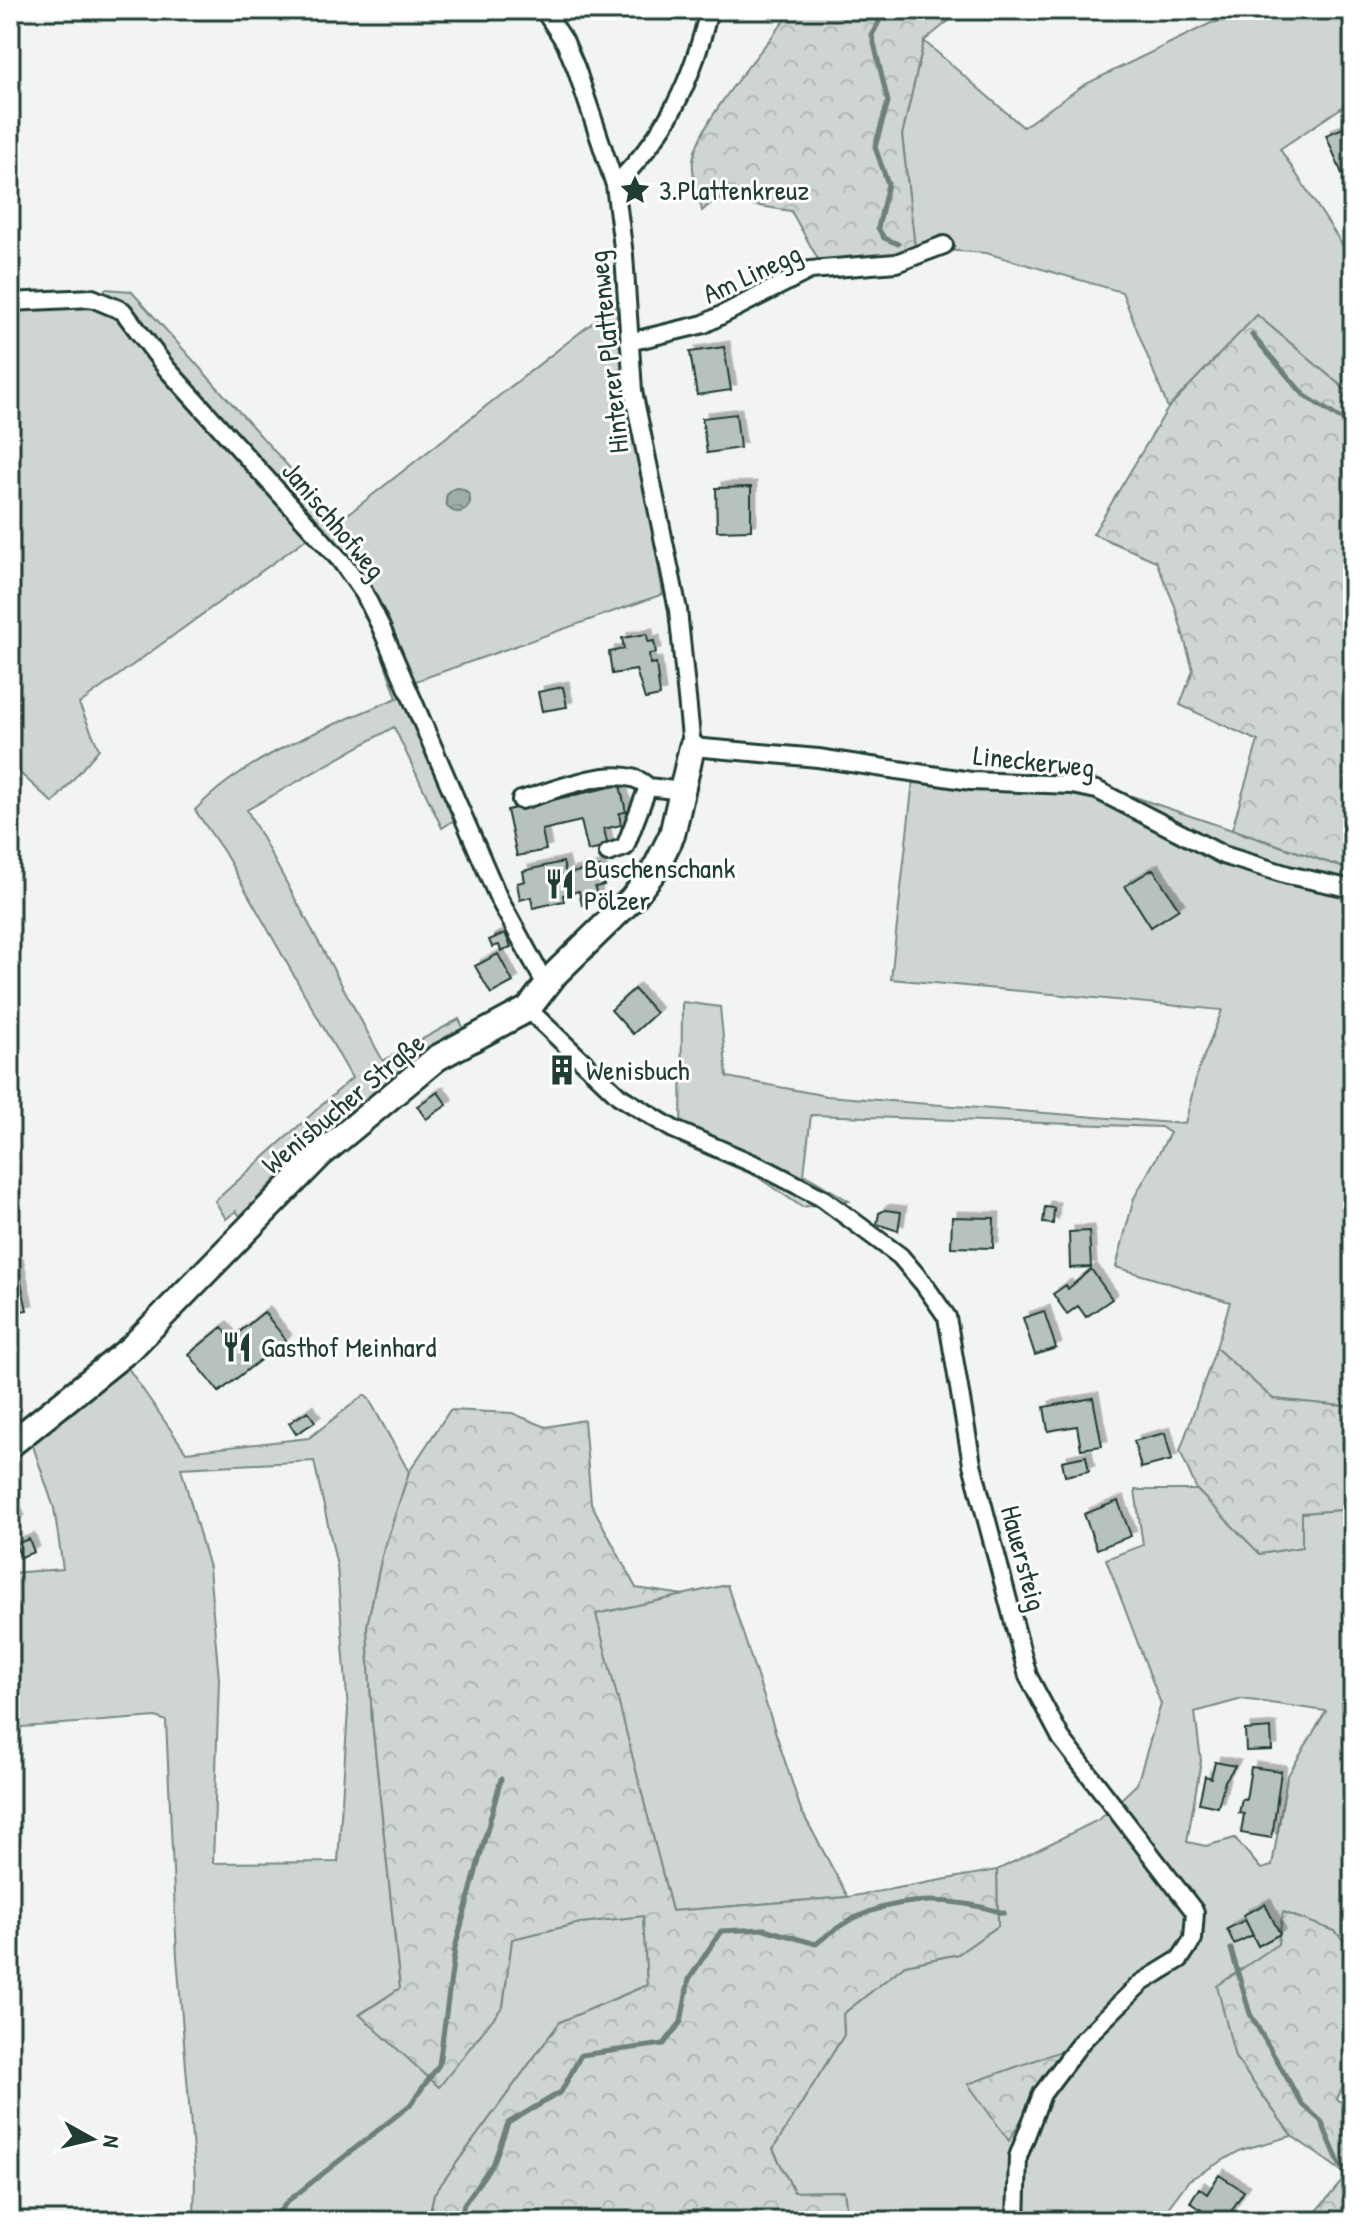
<svg xmlns="http://www.w3.org/2000/svg" width="1363" height="2231" font-family="'Patrick Hand',sans-serif">
	<style>
		.green { fill: #ced5d3; stroke: #768984; stroke-width: 2; fill-rule: evenodd }
		.forest { fill: url(#forest-crowns); stroke: #768984; stroke-width: 2 }
		.water { fill: url(#water-waves); stroke: #6d807b; stroke-width: 2 }
		.lines { fill: none; stroke-linecap: round; stroke-linejoin: round }
		.stream { stroke: #6d807b; stroke-width: 5 }
		.building { fill: #b7c1bd; stroke: #1f3d34; stroke-width: 2; filter: url(#shadow) }
		.street-casing { stroke: #1f3d34; stroke-width: 22 }
		.secondary-casing { stroke: #1f3d34; stroke-width: 30 }
		.street { stroke: #fff; stroke-width: 16 }
		.secondary { stroke: #fff; stroke-width: 24 }
		.labels { text-anchor: middle; dominant-baseline: central; stroke-width: 6; stroke-linejoin: round; paint-order: stroke }
		.poi-label { font-size: 28px; fill: #1f3d34; stroke: #fff; text-anchor: start }
		.street-label { font-size: 28px; fill: #1f3d34; stroke: #fff }
	</style>
	<defs>
		<pattern id="forest-crowns" width="20" height="18" patternUnits="userSpaceOnUse" patternTransform="scale(2)"><rect width="20" height="18" fill="#ced5d3"/><path d="M2 6a3 3 0 1 1 6 0M12 15a3 3 0 1 1 6 0" fill="none" stroke="#b0b8b6"/></pattern>
		<pattern id="water-waves" width="16" height="10" patternUnits="userSpaceOnUse" patternTransform="scale(2)"><rect width="16" height="10" fill="#a1adaa"/><path d="M0 5q4-4 8 0t8 0" fill="none" stroke="#838e8b"/></pattern>
		<filter id="shadow"><feDropShadow dx="5.5" dy="-5.5" stdDeviation="0" flood-color="#0004"/></filter>
	</defs>
	<rect width="100%" height="100%" fill="#f2f3f3"/>
	<filter id="ink" filterUnits="userSpaceOnUse"><feTurbulence type="fractalNoise" baseFrequency=".0125" numOctaves="2"/><feDisplacementMap in="SourceGraphic" scale="16" xChannelSelector="R" yChannelSelector="G"/><feConvolveMatrix kernelMatrix="1 2 1 2 8 2 1 2 1" color-interpolation-filters="sRGB"/></filter>
	<g filter="url(#ink)">
		<path class="green" d="M1283,10h70v86l-12,12 -61,41 73,112v135l-96,-81 -89,93 -46,-116 -136,-39 -71,-5 -13,-113 22,-94 99,86 61,-42 127,-62z
			M105,289l26,2 207,231 277,-217 48,289 -253,89 53,131 -21,14 -48,-101 -147,83 136,251 76,-42 5,10 44,2 -80,48 -88,40 -18,13 -82,84 -4,-5 -10,8 -11,-18 137,-123 -128,-226 -29,-42c54,-56 132,-82 202,-112l-36,-102 -51,-60 -231,168 20,45 -46,54 -43,-39v-454l65,-6 25,3z
			M914,771l159,5 280,95v536l-80,-8 -57,-51 14,-46 -114,-35 18,-69 36,-65 -9,-6 -350,-12 -7,59 45,27 -47,6 -46,-31 -75,-32 1,-142 38,5 7,70 100,19 358,28 12,-50 25,-64 -331,-31z
			M128,1368l58,84 123,-14 55,-43 5,4 40,73 -27,84 -15,70 5,95 28,267 -40,26 143,-8 9,-67 68,-16 63,-7 4,69 -87,37 -126,172 -6,27h-234l1,-45 -18,-219 -11,-236 -10,-4 -146,11v-155l53,-4 -9,-61 -22,-65zM314,1461l23,105 11,144 -10,152 -125,1 6,-184 -10,-111 -28,-100z
			M1135,1490h62l63,64 42,-7 -1,-34 52,-4v442l-18,-20 -52,-19 -5,32 -43,113 57,79 -51,14 -52,30 -31,41h-310l-4,-30 -50,1 -21,-43 71,-114 -1,-21 62,-49 53,-11 40,-28 -1,-56 103,-51 37,-35 24,-80 -55,-145 37,-14zM1242,1699l84,12 -39,66 -15,89 -11,3 -26,-31 -29,8 -19,-4 14,-81 -6,-49z
			M727,1585l74,225 47,87 -176,14 -77,-297z"/>
		<path class="forest" d="M793,10h169l-38,31 -22,94 13,113 -31,10 -65,3 -28,-50 -75,-12 -14,12c-3,-15 -11,-35 -9,-50 3,-37 75,-118 100,-151z
			M1257,315l96,81v475l-121,-42 26,-88 -78,-36 13,-35 -18,-64 -19,-45 -63,-27 75,-126z
			M1216,1348l57,51 80,8v102l-51,4v34l-42,7 -63,-64 -17,-39z
			M450,1410l62,3 34,14 38,-7 7,83 45,85 48,7 -88,19 76,297 176,-14 149,-27 1,56 -40,28 -53,11 -62,49 1,21 -71,114 21,43 50,-1 4,30h-420l6,-27 126,-172 87,-37 -4,-69 -63,7 -68,16 -9,67 -64,81 -79,-72 40,-27 -28,-267 -5,-95 15,-70 27,-84z
			M1283,1912l52,19 18,20v112l-16,36 16,10v112l-41,-4 35,-42 -55,-39 -57,-79 -18,-71 61,-42z
			M1061,2051l-52,90 -41,-57z"/>
		<path class="water" d="M446 500a12 12 0 1 1 24 0a12 12 0 1 1-24 0Z"/>
		<g class="lines">
			<path class="stream" d="M885,10l-13,25 16,67 -13,45 13,37 -10,44 6,10 14,6
				M1252,335l52,60 43,28 6,18
				M1231,1949l19,65 52,90 19,17 19,44 13,7
				M271,2221l17,-20 122,-96 29,-40 16,-117 46,-169
				M460,2221l4,-17 30,-42 14,-39 53,-31 20,-37 83,-11 17,-22 8,-43 32,-48 43,-2 52,15c55,-48 120,-52 188,-31"/>
		</g>
		<path class="building" d="M1353,124v46l-11,4 -16,-39z
			M724,347l7,43 -34,5 -7,-43z
			M736,414l4,34 -33,5 -5,-35z
			M751,487v43l-34,1 -1,-43z
			M647,634l1,8 6,-1 2,12 -7,1 1,10 6,-1 4,33 -15,3 -9,-29 -24,4 -3,-22 15,-3 -2,-11z
			M563,687l4,20 -25,4 -4,-19z
			M620,785l6,27 -7,1 2,12 -17,4 4,18 -20,4 -7,-30 -39,9 4,20 -29,6 -10,-46z
			M563,862l3,12 34,-7 4,18 -9,2 3,15 -16,3 -3,-14 -16,4 1,6 -31,7 -2,-11 -11,3 -3,-17 8,-2 -2,-10z
			M1153,869l26,40 -28,18 -26,-41z
			M505,933l6,14 -10,4 -2,-6 -7,2 -3,-7z
			M498,954l15,28 -22,12 -16,-28z
			M634,989l22,24 -23,21 -22,-24z
			M438,1092l9,13 -21,14 -9,-13z
			M1045,1207l9,1 -1,16 -10,-1z
			M885,1210l16,2 -3,19 -21,-7 2,-11z
			M952,1217l42,1 -1,30 -42,-1z
			M1089,1231l2,36 -21,1 -1,-36z
			M17,1264l10,46 -17,3v-47z
			M1091,1269l21,30 -26,18 -8,-11 -11,8 -14,-20 13,-9 2,4z
			M1044,1311l12,37 -21,7 -12,-37z
			M264,1312l22,28 -67,52 -30,-38 33,-27 9,12z
			M1093,1398l9,48 -21,3 -4,-23 -29,5 -4,-24z
			M308,1411l7,11 -19,12 -7,-11z
			M1165,1433l7,27 -31,8 -7,-27z
			M1086,1456l3,15 -24,5 -3,-15z
			M10,1498l9,23 -9,4z
			M1118,1501l13,35 -34,13 -13,-35z
			M29,1539l5,13 -13,5 -6,-13z
			M1271,1728l1,22 -26,1 -1,-21z
			M1215,1762l20,4 -10,15 -7,26 -19,-4 6,-27 6,2z
			M1251,1767l30,4 -9,67 -31,-5 3,-19 -5,-1 3,-14 4,1z
			M1265,1904l15,30 -22,12 -15,-31z
			M1245,1920l8,15 -19,9 -7,-15z
			M1219,2175l25,16 -19,30h-8l-27,-19 9,-14 8,6z"/>
		<g class="lines">
			<g class="street-casing">
				<path id="street" d="M544,10l21,32 11,26 39,117 9,70 9,136 45,219 14,137 126,11 153,23 101,4 25,5 126,65 65,20 65,14
					M615,185c53,-53 77,-103 94,-175
					M10,302l82,-4 31,13 44,58 174,192 23,32 16,32 119,274 47,86
					M629,342l75,-18 106,-54 86,-7 48,-18
					M521,800c33,-9 102,-40 127,-13l35,4
					M608,853l17,-6 23,-60
					M528,1009l91,87 54,33 95,41 54,28 78,58 23,27 24,34 25,147 56,212 33,62 134,174 -2,27 -13,20 -39,24 -59,58 -40,53 -24,63 -2,64"/>
			</g>
			<g class="secondary-casing">
				<path id="secondary" d="M10,1445l122,-98 188,-192 117,-97 91,-49 28,-36 76,-74 22,-28 18,-36 20,-88"/>
			</g>
			<use href="#street" class="street"/>
			<use href="#secondary" class="secondary"/>
		</g>
	</g>
	<defs>
		<g id="sight-bare" transform="scale(2.4)"><path d="M0-6L1.8-2.2L6-1.7L2.9 1.2L3.7 5.4L0 3.3L-3.7 5.4L-2.9 1.2L-6-1.7L-1.8-2.2Z" fill="#1f3d34" stroke="#fff" stroke-width="2.5" paint-order="stroke"/></g>
		<g id="restaurant-bare" transform="scale(2.4)"><path d="M-5-6h1v4h1v-4h1v4h1v-4h1v5L-1.5 .5V6h-2V.5L-5-1ZM5-6V6H3V1.5H1.5Q1.5-4 5-6Z" fill="#1f3d34" stroke="#fff" stroke-width="2.5" paint-order="stroke"/></g>
		<g id="building-bare" transform="scale(2.4)"><path d="M-4-6H4V6H1V3H-1V6H-4ZM-2.5-4.3h1.7v1.8h-1.7ZM.8-4.3h1.7v1.8H.8ZM-2.5-1h1.7V.8h-1.7ZM.8-1h1.7V.8H.8Z" fill="#1f3d34" stroke="#fff" stroke-width="2.5" paint-order="stroke"/></g>
	</defs>
	<g fill-rule="evenodd">
		<use href="#sight-bare" x="635" y="190"/>
		<use href="#restaurant-bare" x="560" y="884"/>
		<use href="#building-bare" x="562" y="1070"/>
		<use href="#restaurant-bare" x="237" y="1347"/>
	</g>
	<g class="labels">
		<g class="poi-label">
			<text x="659" y="190">3.Plattenkreuz</text>
			<text x="584" y="868">Buschenschank<tspan x="584" dy="32">Pölzer</tspan></text>
			<text x="586" y="1070">Wenisbuch</text>
			<text x="261" y="1347">Gasthof Meinhard</text>
		</g>
		<g class="street-label">
			<text transform="translate(752 273) rotate(-25)">Am Linegg</text>
			<text transform="translate(608 352) rotate(-96)">Hinterer Plattenweg</text>
			<text transform="translate(334 520) rotate(50)">Janischhofweg</text>
			<text transform="translate(1034 761) rotate(6)">Lineckerweg</text>
			<text transform="translate(343 1103) rotate(-40)">Wenisbucher Straße</text>
			<text transform="translate(1024 1558) rotate(75)">Hauersteig</text>
		</g>
	</g>
	<rect width="1363" height="2231" fill="none" stroke="#fff" stroke-width="40"/>
	<rect x="20" y="20" width="1323" height="2191" fill="none" stroke="#1f3d34" stroke-width="3" filter="url(#ink)"/>
	<g transform="translate(92 2139) rotate(98)" stroke="#ffffff" stroke-width="6" paint-order="stroke">
	<path d="M0-6L14 30L0 20L-14 30Z" fill="#1f3d34"/>
	<text y="-12" font-size="22" font-weight="bold" text-anchor="middle" fill="#1f3d34">N</text>
	</g>
</svg>
